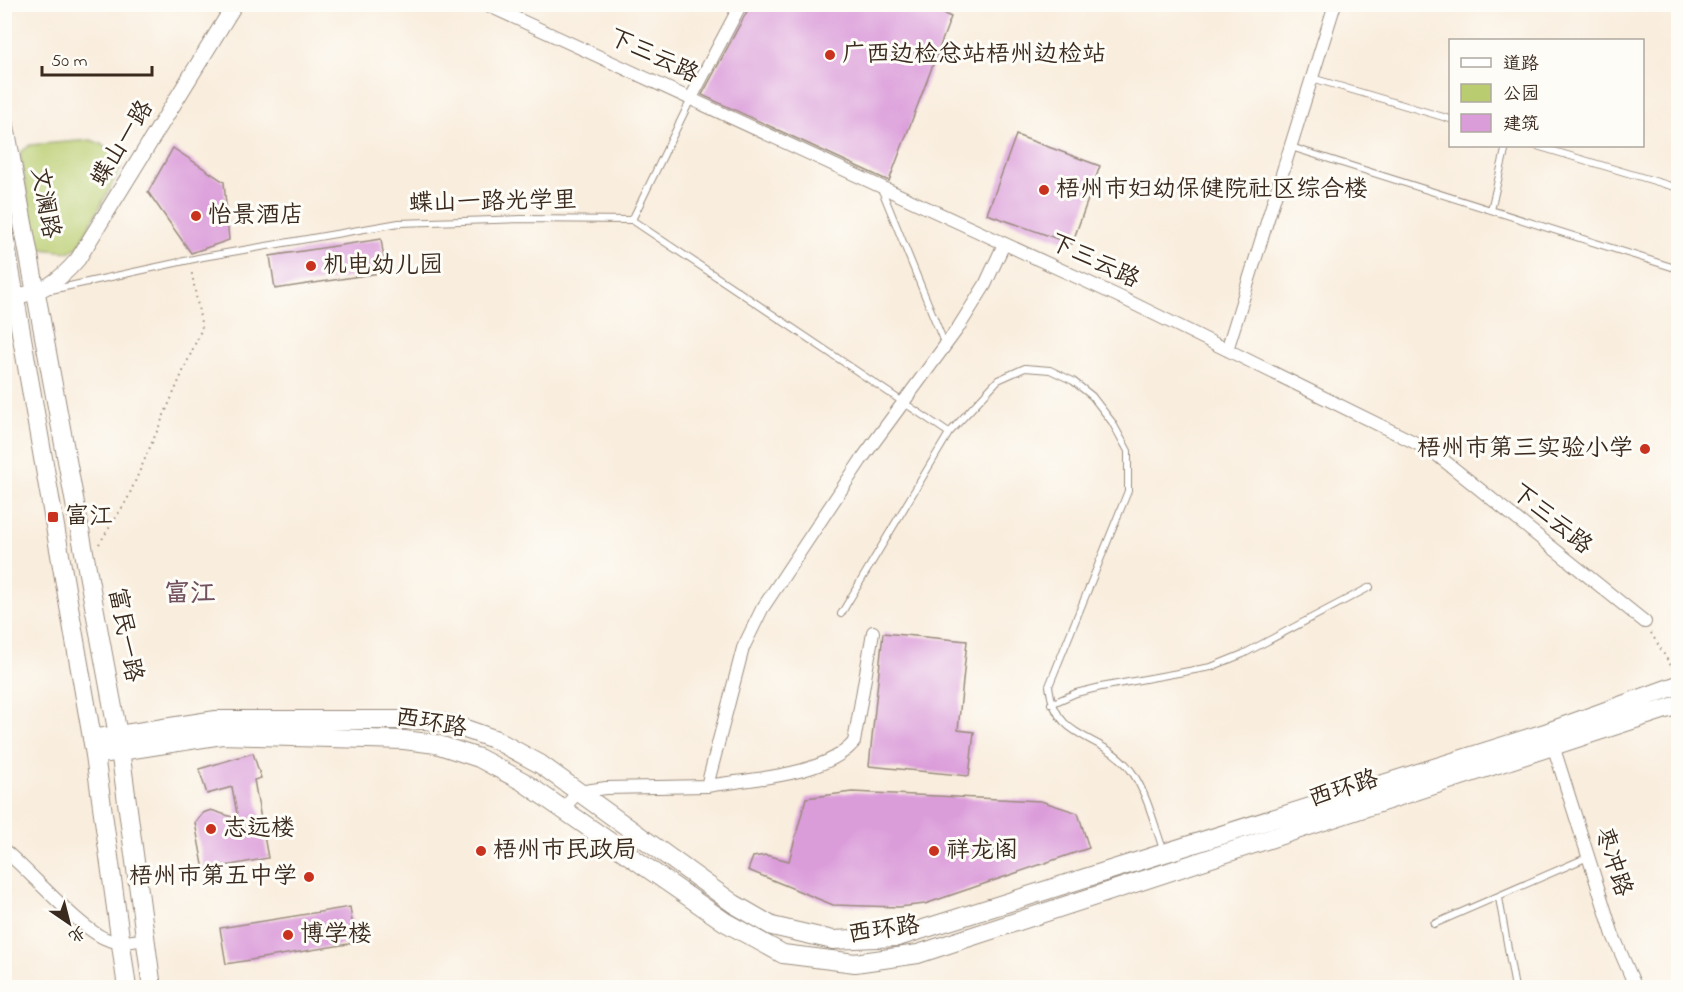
<svg xmlns="http://www.w3.org/2000/svg" width="1683" height="992" font-family="'Indie Flower','LXGW WenKai TC',sans-serif">
	<style>
		.green { fill: #b9cd70; stroke: #7a7c47; stroke-width: 1.5 }
		.building { fill: #db9dda }
		.lines { fill: none; stroke-linecap: round; stroke-linejoin: round }
		.service-casing { stroke: #9a8c7e; stroke-width: 8 }
		.minor-casing { stroke: #9a8c7e; stroke-width: 14 }
		.tertiary-casing { stroke: #9a8c7e; stroke-width: 17 }
		.secondary-casing { stroke: #9a8c7e; stroke-width: 20 }
		.path { stroke: #9a8c7e; stroke-width: 2; stroke-dasharray: 1.5 4.5; stroke-linecap: butt }
		.service { stroke: #fff; stroke-width: 6 }
		.minor { stroke: #fff; stroke-width: 12 }
		.tertiary { stroke: #fff; stroke-width: 15 }
		.secondary { stroke: #fff; stroke-width: 18 }
		.poi-dot { fill: #c8321e; stroke: #fdfcf7; stroke-width: 2 }
		.labels { text-anchor: middle; dominant-baseline: central; stroke-width: 6; stroke-linejoin: round; paint-order: stroke }
		.poi-label { font-size: 24px; fill: #3b2a1e; stroke: #fdfcf7; text-anchor: start }
		.street-label { font-size: 24px; fill: #3b2a1e; stroke: #fdfcf7 }
		.neighbourhood-label { font-size: 26px; font-weight: bold; fill: #735260; stroke: #fdfcf7 }
	</style>
	<rect width="100%" height="100%" fill="#fdfcf7"/>
	<filter id="ink" filterUnits="userSpaceOnUse"><feTurbulence type="fractalNoise" baseFrequency=".0167" numOctaves="2"/><feDisplacementMap in="SourceGraphic" scale="12" xChannelSelector="R" yChannelSelector="G"/><feConvolveMatrix kernelMatrix="1 2 1 2 8 2 1 2 1" color-interpolation-filters="sRGB"/></filter>
	<filter id="wash" filterUnits="userSpaceOnUse"><feTurbulence type="fractalNoise" baseFrequency=".008" numOctaves="4" result="noise"/><feDisplacementMap in="SourceGraphic" scale="24" xChannelSelector="R" yChannelSelector="G"/><feGaussianBlur stdDeviation="1.35" result="paint"/><feColorMatrix in="noise" values="0 0 0 0 0 0 0 0 0 0 0 0 0 0 0 0 0 1.4 0 .05"/><feComposite in="paint" operator="in"/></filter>
	<g filter="url(#wash)">
		<rect width="100%" height="100%" fill="#f9eddd"/>
		<path class="green" d="M91,140l10,4 20,18v6l-43,79 -9,5 -28,-3 -6,-6 -15,-90 10,-8z"/>
		<g id="blocks">
			<path class="building" d="M751,4h170l30,13 -62,164 -187,-86z
				M1016,135l84,31 -28,78 -85,-30z
				M173,148l51,34 5,58 -38,13 -43,-61z
				M381,239l5,33 -111,17 -5,-33z
				M883,633l84,8 -9,89 16,2 -5,44 -100,-10z
				M253,753l8,25 -7,2 14,78 -64,12 -9,-47 8,-10 8,-3 27,9 -6,-32 -25,7 -8,-25z
				M852,792l189,9 37,12 11,35 -164,56 -26,3 -66,-2 -85,-35 5,-13 13,-2 23,6 17,-63z
				M350,907l5,36 -129,21 -6,-36z"/>
		</g>
	</g>
	<g filter="url(#ink)">
		<use href="#blocks" fill-opacity="0" stroke="#9a8c7e" stroke-width="1.5"/>
		<g class="lines">
			<g class="service-casing">
				<path id="service" d="M1312,78l138,41
					M1537,146l141,42
					M1291,147l387,122
					M881,188l64,157
					M1491,210l15,-64
					M632,220l59,-121
					M51,290l152,-33 196,-34 122,-4 111,1 317,213
					M841,614l108,-181 49,-53 27,-12 25,2 23,11 19,15 20,26 16,29v40l-79,195c7,60 57,45 85,89 14,22 21,52 30,77
					M1051,704l25,-11 25,-6 110,-20 32,-13 127,-67
					M1499,898l16,90
					M1434,924l154,-67"/>
			</g>
			<g class="minor-casing">
				<path id="minor" d="M485,4l635,293 312,154 213,171
					M691,98l50,-94
					M1227,350l108,-346
					M1551,739l62,196 23,53
					M707,786c42,-7 119,-10 147,-44l19,-110
					M564,808l14,-16 28,-4 101,-2 36,-138 19,-39 99,-149 97,-132 27,-43 19,-41
					M4,850c26,21 79,83 105,90 12,4 24,1 37,-1"/>
			</g>
			<g class="tertiary-casing">
				<path id="tertiary" d="M15,296c28,-3 44,-15 63,-37l157,-255"/>
			</g>
			<g class="secondary-casing">
				<path id="secondary" d="M4,121l114,614 34,253
					M4,235l91,520 32,233
					M92,739l124,-19h210l25,4 43,15 46,25 194,140 38,22 61,14 65,-3 650,-205 130,-47
					M95,755l127,-20 182,5 32,4 43,14 43,23 203,141 58,32 72,9 63,-9 760,-249"/>
			</g>
			<path class="path" d="M99,544l28,-44 75,-172 -11,-59
				M1651,633l22,36"/>
			<use href="#service" class="service"/>
			<use href="#minor" class="minor"/>
			<use href="#tertiary" class="tertiary"/>
			<use href="#secondary" class="secondary"/>
		</g>
	</g>
	<g class="poi-dot">
		<circle cx="830" cy="55" r="6"/>
		<circle cx="1044" cy="190" r="6"/>
		<circle cx="196" cy="216" r="6"/>
		<circle cx="311" cy="266" r="6"/>
		<circle cx="1645" cy="449" r="6"/>
		<rect x="47" y="511" width="12" height="12" rx="3"/>
		<circle cx="211" cy="829" r="6"/>
		<circle cx="481" cy="851" r="6"/>
		<circle cx="934" cy="851" r="6"/>
		<circle cx="309" cy="877" r="6"/>
		<circle cx="288" cy="935" r="6"/>
	</g>
	<g class="labels">
		<g class="poi-label">
			<text x="842" y="55">广西边检总站梧州边检站</text>
			<text x="1056" y="190">梧州市妇幼保健院社区综合楼</text>
			<text x="208" y="216">怡景酒店</text>
			<text x="323" y="266">机电幼儿园</text>
			<text x="1633" y="449" text-anchor="end">梧州市第三实验小学</text>
			<text x="65" y="517">富江</text>
			<text x="223" y="829">志远楼</text>
			<text x="493" y="851">梧州市民政局</text>
			<text x="946" y="851">祥龙阁</text>
			<text x="297" y="877" text-anchor="end">梧州市第五中学</text>
			<text x="300" y="935">博学楼</text>
		</g>
		<g class="street-label">
			<text transform="translate(653 57) rotate(25)">下三云路</text>
			<text transform="translate(123 144) rotate(-58)">蝶山一路</text>
			<text transform="translate(44 203) rotate(80)">文澜路</text>
			<text transform="translate(493 203) rotate(-1)">蝶山一路光学里</text>
			<text transform="translate(1094 262) rotate(25)">下三云路</text>
			<text transform="translate(1551 520) rotate(39)">下三云路</text>
			<text transform="translate(124 635) rotate(79)">富民一路</text>
			<text transform="translate(431 724) rotate(10)">西环路</text>
			<text transform="translate(1344 790) rotate(-18)">西环路</text>
			<text transform="translate(1612 862) rotate(72)">枣冲路</text>
			<text transform="translate(884 931) rotate(-8)">西环路</text>
		</g>
		<g class="neighbourhood-label">
			<text x="190" y="595">富江</text>
		</g>
	</g>
	<rect width="1683" height="992" fill="none" stroke="#fdfcf7" stroke-width="24"/>
	<rect x="1449" y="39" width="195" height="108" fill="#fdfcf7" stroke="#afa8a0" stroke-width="1.5"/>
	<rect x="1461" y="58" width="30" height="9" fill="#ffffff" stroke="#afa8a0" stroke-width="1.5"/>
	<text x="1503" y="69" font-size="18" fill="#3b2a1e">道路</text>
	<rect x="1461" y="84" width="30" height="18" fill="#b9cd70" stroke="#afa8a0" stroke-width="1.5"/>
	<text x="1503" y="99" font-size="18" fill="#3b2a1e">公园</text>
	<rect x="1461" y="114" width="30" height="18" fill="#db9dda" stroke="#afa8a0" stroke-width="1.5"/>
	<text x="1503" y="129" font-size="18" fill="#3b2a1e">建筑</text>
	<g transform="translate(69 923) rotate(145)" stroke="#fdfcf7" stroke-width="4.5" paint-order="stroke">
	<path d="M0-4.5L10 22L0 15L-10 22Z" fill="#3b2a1e"/>
	<text y="-9" font-size="16" font-weight="bold" text-anchor="middle" fill="#3b2a1e">北</text>
	</g>
	<path d="M42 66v9h110v-9" fill="none" stroke="#3b2a1e" stroke-width="3"/>
	<text x="51" y="66" font-size="18" fill="#3b2a1e" stroke="#fdfcf7" stroke-width="4.5" paint-order="stroke">50 m</text>
</svg>
